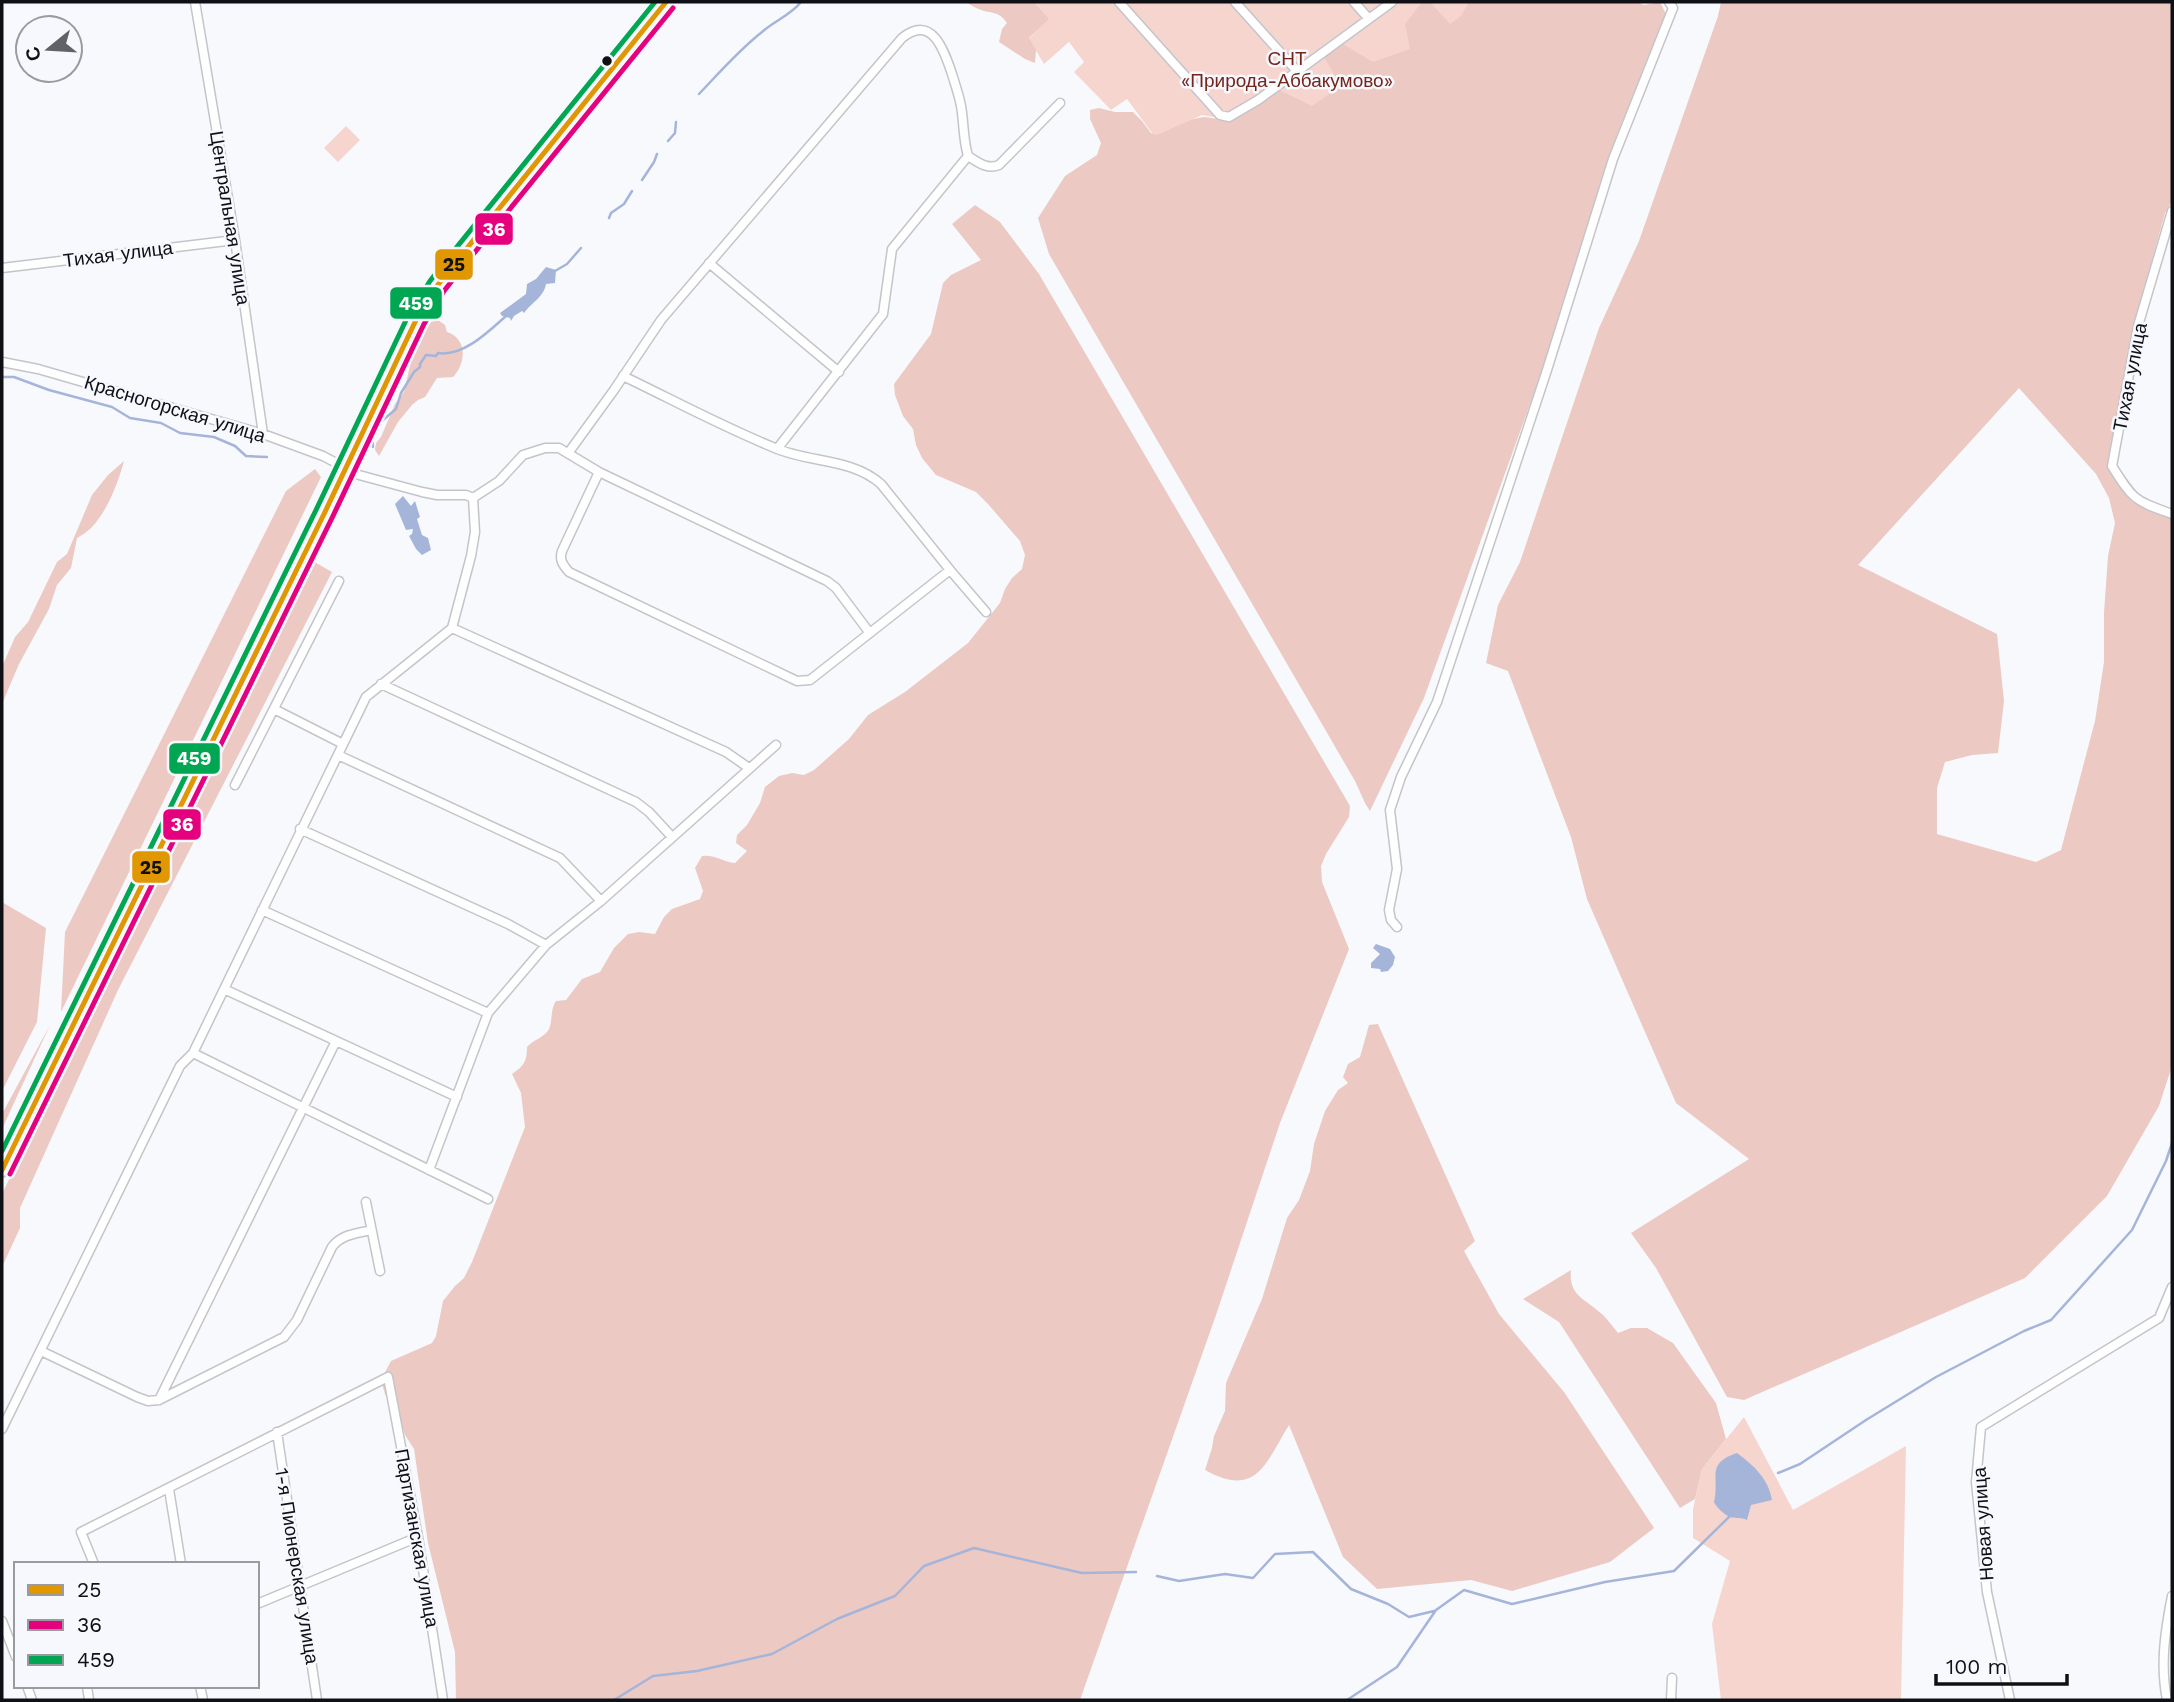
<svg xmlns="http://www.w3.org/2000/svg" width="2174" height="1702" font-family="'Work Sans',sans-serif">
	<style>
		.green { fill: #f6d5cf }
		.forest { fill: #ecc9c3; fill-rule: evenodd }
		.water { fill: #a5b5da }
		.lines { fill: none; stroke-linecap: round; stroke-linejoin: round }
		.stream { stroke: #a5b5da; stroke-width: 2.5 }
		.street-casing { stroke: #c4c5c9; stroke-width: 11 }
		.secondary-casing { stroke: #c4c5c9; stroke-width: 16 }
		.street { stroke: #fefeff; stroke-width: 8 }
		.secondary { stroke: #fefeff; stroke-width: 12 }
		.bus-1-casing { stroke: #f6f8fe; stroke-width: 10 }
		.bus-2-casing { stroke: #f6f8fe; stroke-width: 10 }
		.bus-3-casing { stroke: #f6f8fe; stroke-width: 10 }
		.bus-1 { stroke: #e09702; stroke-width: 5 }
		.bus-2 { stroke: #e5007d; stroke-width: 5 }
		.bus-3 { stroke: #00a651; stroke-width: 5 }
		.bus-dot { fill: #0e1015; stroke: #f6f8fe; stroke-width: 2.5 }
		.labels { text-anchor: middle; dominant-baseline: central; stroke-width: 5; stroke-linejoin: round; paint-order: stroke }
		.park-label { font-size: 19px; fill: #72261a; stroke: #f6f8fe }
		.street-label { font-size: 19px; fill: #0e1015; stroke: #f6f8fe }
		.line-badge { stroke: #f6f8fe; stroke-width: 2.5 }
		.badge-label { font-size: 19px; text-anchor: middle; font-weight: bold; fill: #fff }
		.pale-badge-label { font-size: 19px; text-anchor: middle; font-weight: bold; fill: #111 }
	</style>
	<rect width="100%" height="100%" fill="#f8f9fc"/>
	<path class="green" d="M1034,2h455l-212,160 -30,-39 -45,-8 -47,22 -28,-38 -16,11 -37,-38 10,-10 -15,-20 -25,22 -15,-25 19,-20z
		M346,126l14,14 -22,22 -14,-14z
		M1744,1417l49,93 113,-64 -5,254h-180l-9,-76 18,-63 -37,-23v-29l9,-40z"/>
	<path class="forest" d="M964,2h70l15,17 -20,19 7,12 -1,13 -10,-4 -26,-17 3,-13 5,-6c-8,-12 -14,-9 -26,-13 -6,-2 -11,-6 -17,-8z
		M1422,2h8l20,22 11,-8 8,-14h167l8,3 16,-3 7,14 -20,44 -38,95 -66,213 -119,330 -54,113 -5,-8 -10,-22 -306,-527 -11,-36 27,-42 32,-21 4,-12 -11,-24v-9l9,-2 16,4h18l9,9 9,12 6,2 36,-16 11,-2 25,3 10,-4 40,-26 33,16 29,-20 -17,-29 19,-13 30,18 37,-13 -5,-25z
		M1721,2h451v199l-7,12 -31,113 -26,140 24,36 40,14v550l-13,40 -52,90 -82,82 -281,122 -17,-3 -71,-129 -25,-35 118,-74 -73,-56 -89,-204 -16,-62 -63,-166 -22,-8 12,-58 22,-43 79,-234 40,-87 79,-225zM2019,388l77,86 13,24 6,25 -7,33 -4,57v49l-9,59 -34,129 -25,12 -99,-28v-46l8,-26 27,-7 26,-2 6,-52 -7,-67 -139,-69z
		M975,205l25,17 39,52 311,532 -1,11 -23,37 -5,12 1,16 27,67 -69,174 -64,192 -136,385h-624l-1,-48 -27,-109 -14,-94 -9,-14 -5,-17 -15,-24 -4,-14 10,-19 41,-18 4,-7 7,-35 12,-15 9,-8 8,-16 53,-135 -4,-34 -9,-19c12,-8 15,-13 15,-27 6,-7 18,-10 22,-18 4,-10 1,-19 7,-28l10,-1 16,-21 18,-7 14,-24 14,-14 11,-2 16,2 9,-17 8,-8 28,-10 3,-8 -8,-23 7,-12c12,-2 21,6 33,7l12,-12 -11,-8 1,-8 10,-10 13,-22 5,-16 14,-11 13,-3 12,2 10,-5 35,-31 19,-24 37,-23 63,-49 32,-40 5,-14 7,-11 10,-9 3,-14 -5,-14 -32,-37 -12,-12 -40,-17 -14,-17 -6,-13 -3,-16 -10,-13 -8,-21 -1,-11 37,-50 12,-51 8,-8 30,-15 -29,-36z
		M438,320l7,5 2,7c21,7 19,31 6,45l-16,1 -12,19 -7,3 -6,5 -14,17 -19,34 -4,-6 1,-7 5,-6 14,-33 9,-12 7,-31 13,-28 7,-11z
		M124,461c-6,22 -17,51 -33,67 -4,4 -9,7 -14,10l-6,30 -14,17 -8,24 -30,55 -17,40v-37l13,-30 13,-15 29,-60 10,-8 25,-59 16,-20z
		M315,469l6,8 -260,535 4,-80 221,-441z
		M311,560l21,12 -214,418 -98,218v20l-18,39v-73z
		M2,902l44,26 -9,94 -35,69z
		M1378,1024l97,217 -11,10 35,63 65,78 90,136 -44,34 -98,29 -41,-11 -94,9 -34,-32 -54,-132c-23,37 -32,74 -84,45l7,-22 2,-12 11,-25 1,-28 36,-84 25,-81 12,-18 11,-29 4,-27 11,-33 13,-21 10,-7 -5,-6 5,-13 12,-7 9,-32z
		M50,1025l-48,104v-15z
		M1571,1270c-3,26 15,29 32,45 5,5 10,12 15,18l13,-5h16l26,15 43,60 10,36 -24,30 -7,30 -15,9 -121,-186 -36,-23z"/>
	<path class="water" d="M546,267l10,3 -1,13 -9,1c-2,13 -15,19 -22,29l-2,-2 -8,5 -3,5 -1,-3 -8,-2 -2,-3 26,-19 1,-10 9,-5z
		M403,496l8,10 4,-5 5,16 -3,2 5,16 6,3 3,12 -9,5 -6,-6 -7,-13 3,-2 1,-5 -7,1 -11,-26z
		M1376,944l14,5 5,8 -2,8 -5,6 -7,1 -1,-3 -9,-1v-5l9,-9 -7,-6z
		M1737,1453c16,12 32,26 35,47l-21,5 -4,15c-6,-3 -11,-1 -17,-3 -5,-2 -14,-10 -16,-15 6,-26 -9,-38 23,-49z"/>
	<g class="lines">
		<path class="stream" d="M699,94c20,-21 40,-44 63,-62 12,-11 29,-17 39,-30
			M668,141l7,-8 1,-11
			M642,180l12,-18 3,-8
			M609,218l2,-5 13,-9 8,-13
			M555,271l12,-7 14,-16
			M2,377h12l35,13 63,17 18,11 31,5 19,10 34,4 21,9 11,10 21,1
			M373,447l-1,-11 5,-11 19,-16 5,-16 13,-21 6,-5v-3l6,-9 10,1 2,-3c25,4 50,-21 68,-37
			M1778,1473l22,-9 66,-44 70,-43 88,-46 27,-11 81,-90 34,-69 6,-18
			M1157,1576l22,5 46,-7 28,4 22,-24 38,-2 38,37 37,15 21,13 25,-6
			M614,1700l39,-24 44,-5 75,-17 65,-35 58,-23 29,-30 50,-18 108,25 54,-1
			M1347,1700l50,-33 39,-57 28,-20 48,14 93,-22 69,-11 57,-56"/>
		<g class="street-casing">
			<path id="street" d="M195,2l40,238 28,194
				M1119,2l101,113 9,2 29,-17 134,-98
				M1235,2l62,69
				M1354,2l15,17
				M968,156c10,6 19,14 31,9l61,-62
				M2172,211l-34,115 -26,140c22,35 22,34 60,48
				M709,263l130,109
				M2,268l233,-28
				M2,362l36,7 225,65 60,22 36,19 63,17 15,3h29l7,3 26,-17 24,-26 22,-7h14l40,24 228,109 9,7 33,44
				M623,376c50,24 100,51 152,72 34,15 77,10 106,36l69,86 36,42
				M569,452l45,-62 47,-70 241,-282c30,-24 42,12 50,36 3,10 7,21 9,32 3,17 2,33 7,50l-76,93 -9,65 -106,135
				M599,472l-37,79c-3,9 1,14 7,21l228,109 13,-1 140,-110
				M452,628l274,124 23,16
				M381,684l255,118 13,10 23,25
				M274,709l69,35
				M338,755l222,103 41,43
				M235,785l104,-204
				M300,829l208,95 38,21
				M262,910l226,103
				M1397,927l-6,-7 -2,-10 8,-41 -7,-59 11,-33 36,-75 110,-332 66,-211 60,-151 -4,-6
				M224,989l233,108
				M193,1053l295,146
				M429,1170l59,-157 58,-68 55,-44 175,-156
				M366,1202l14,69
				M41,1351l96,46 11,4 11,-1 125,-63 13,-17 35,-73c10,-13 24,-13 39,-17
				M159,1400l177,-359
				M2,1429l178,-363 13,-13 173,-356 86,-69 19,-72 4,-24 -2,-34
				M277,1432l40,268
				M169,1489l12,75
				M94,1564l-13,-32 307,-155 30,160 25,163
				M257,1604l161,-67
				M2,1621l14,36
				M27,1686l5,14
				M87,1686l2,14
				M200,1686l3,14
				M1671,1700l1,-22
				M2010,1700l-23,-108 -11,-110 5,-55 178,-109 13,-31
				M2167,1700c-7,-35 -2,-69 5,-104"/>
		</g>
		<g class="secondary-casing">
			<path id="secondary" d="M2,1170l322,-656 92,-194 21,-34 18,-23 211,-261"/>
		</g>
		<use href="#street" class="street"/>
		<use href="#secondary" class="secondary"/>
		<g class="bus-1-casing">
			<path id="bus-1" d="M2,1170l322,-656 92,-194 21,-34 18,-23 211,-261"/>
		</g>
		<g class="bus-2-casing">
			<path id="bus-2" d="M10,1174l322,-656 92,-194 20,-33 18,-23 211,-260"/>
		</g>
		<g class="bus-3-casing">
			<path id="bus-3" d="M2,1151l314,-641 92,-194 22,-35 18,-23 207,-256"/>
		</g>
		<use href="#bus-1" class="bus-1"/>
		<use href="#bus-2" class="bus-2"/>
		<use href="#bus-3" class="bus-3"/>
	</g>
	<circle class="bus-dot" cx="607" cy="61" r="6"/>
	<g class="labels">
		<g class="park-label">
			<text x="1287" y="58">СНТ<tspan x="1287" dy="22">«Природа-Аббакумово»</tspan></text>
		</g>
		<g class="street-label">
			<text transform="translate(230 218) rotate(81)">Центральная улица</text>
			<text transform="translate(118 254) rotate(-7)">Тихая улица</text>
			<text transform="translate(2130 377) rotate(-79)">Тихая улица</text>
			<text transform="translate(175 409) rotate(17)">Красногорская улица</text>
			<text transform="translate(1983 1524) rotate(-94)">Новая улица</text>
			<text transform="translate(417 1538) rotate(80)">Партизанская улица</text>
			<text transform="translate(297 1566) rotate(81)">1-я Пионерская улица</text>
		</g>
	</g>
	<g class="line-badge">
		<rect x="474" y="212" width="40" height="34" rx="7" fill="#e5007d"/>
		<rect x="434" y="248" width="40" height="33" rx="7" fill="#e09702"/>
		<rect x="389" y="286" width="54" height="34" rx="7" fill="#00a651"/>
		<rect x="168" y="742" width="53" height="33" rx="7" fill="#00a651"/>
		<rect x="162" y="808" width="40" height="33" rx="7" fill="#e5007d"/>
		<rect x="131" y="850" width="40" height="34" rx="7" fill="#e09702"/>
	</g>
	<g class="badge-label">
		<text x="494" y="236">36</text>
		<text x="416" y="310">459</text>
		<text x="194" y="765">459</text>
		<text x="182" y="831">36</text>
	</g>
	<g class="pale-badge-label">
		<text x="454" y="271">25</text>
		<text x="151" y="874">25</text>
	</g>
	<rect width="2174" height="1702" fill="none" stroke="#0e1015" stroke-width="7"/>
	<rect x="14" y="1562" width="245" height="126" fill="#f6f8fe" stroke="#999ba1" stroke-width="2"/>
	<rect x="28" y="1585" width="35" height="10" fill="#e09702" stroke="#999ba1" stroke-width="2"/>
	<text x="77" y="1597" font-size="21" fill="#0e1015">25</text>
	<rect x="28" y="1620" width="35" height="10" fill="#e5007d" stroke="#999ba1" stroke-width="2"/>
	<text x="77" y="1632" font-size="21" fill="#0e1015">36</text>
	<rect x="28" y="1655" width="35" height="10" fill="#00a651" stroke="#999ba1" stroke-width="2"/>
	<text x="77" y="1667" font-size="21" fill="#0e1015">459</text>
	<g transform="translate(49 49) rotate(252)"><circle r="33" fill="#f6f8fe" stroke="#999ba1" stroke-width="2"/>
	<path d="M0-5L12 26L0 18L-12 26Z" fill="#606266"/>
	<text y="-10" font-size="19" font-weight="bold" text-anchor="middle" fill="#0e1015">С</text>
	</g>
	<path d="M1936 1674v10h131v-10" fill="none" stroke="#0e1015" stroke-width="3.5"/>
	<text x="1946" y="1674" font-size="21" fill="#0e1015" stroke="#f6f8fe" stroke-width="5" paint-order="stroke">100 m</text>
</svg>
